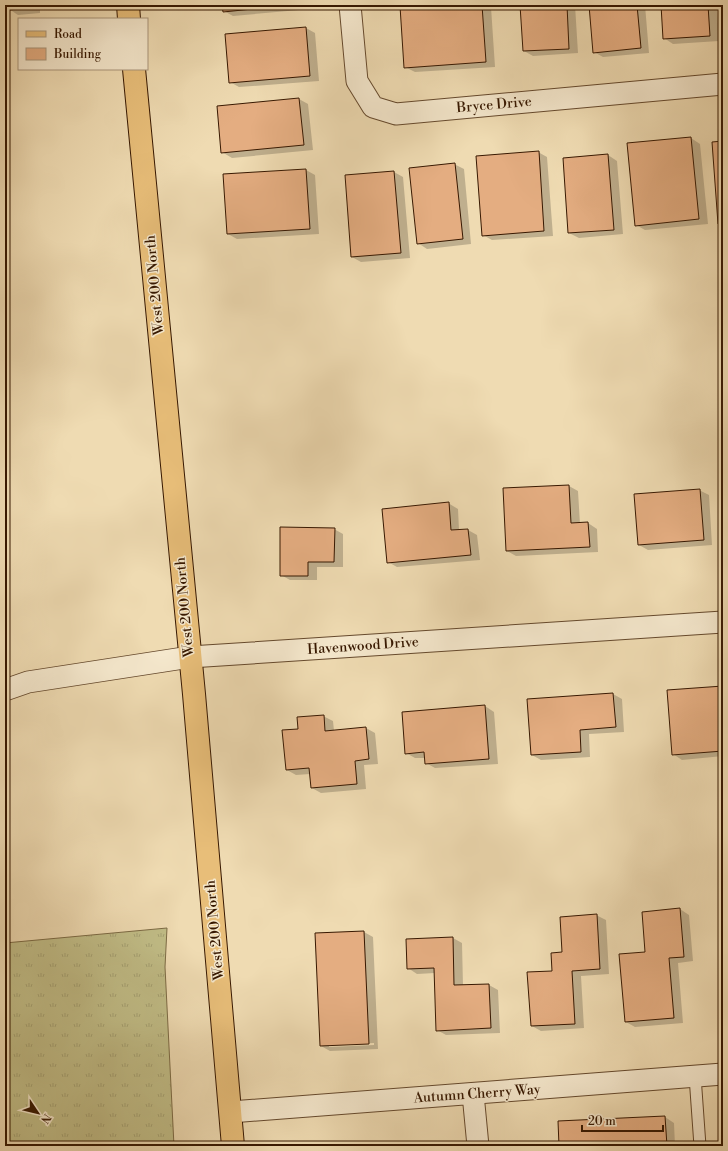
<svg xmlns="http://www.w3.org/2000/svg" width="728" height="1151" font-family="'Libre Bodoni',serif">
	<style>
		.grass { fill: url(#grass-tufts); stroke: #7c6a44 }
		.shadow { fill: #0003; fill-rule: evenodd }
		.building { fill: #e4ad81; stroke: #371801 }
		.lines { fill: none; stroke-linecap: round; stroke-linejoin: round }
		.service-casing { stroke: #65492d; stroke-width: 13 }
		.minor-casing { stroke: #65492d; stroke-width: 23 }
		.primary-casing { stroke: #371801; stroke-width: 24 }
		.service { stroke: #f5e8cd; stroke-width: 11 }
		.minor { stroke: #f5e8cd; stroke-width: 21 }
		.primary { stroke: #e8be79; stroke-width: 22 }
		.labels { text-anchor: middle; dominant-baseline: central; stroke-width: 3; stroke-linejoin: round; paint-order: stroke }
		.street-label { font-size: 14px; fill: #371801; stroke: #f5e8cd }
	</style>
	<defs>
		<pattern id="grass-tufts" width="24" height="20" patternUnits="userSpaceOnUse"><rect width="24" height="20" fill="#c1bd87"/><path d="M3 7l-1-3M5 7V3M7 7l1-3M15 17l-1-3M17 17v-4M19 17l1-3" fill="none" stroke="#a6a273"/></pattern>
	</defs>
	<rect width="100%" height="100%" fill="#efdbb2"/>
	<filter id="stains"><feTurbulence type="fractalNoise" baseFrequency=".005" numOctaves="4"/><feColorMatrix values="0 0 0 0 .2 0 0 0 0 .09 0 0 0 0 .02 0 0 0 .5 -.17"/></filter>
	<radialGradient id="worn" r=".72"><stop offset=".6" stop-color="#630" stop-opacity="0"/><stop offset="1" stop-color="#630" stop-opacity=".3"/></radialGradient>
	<path class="grass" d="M167,928l-2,39 9,179h-169v-203z"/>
	<path class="shadow" d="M9,5h31v8l-22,2 -9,-6z
		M223,5h86l1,4 -77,7 -9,-5z
		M425,5h63l3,2 4,60 -80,5 -10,-5 -3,-60z
		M521,5h54l3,48 -45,3 -9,-5z
		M590,5h55l4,48 -46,4 -9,-5z
		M662,5h55l2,36 -46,3 -9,-6z
		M306,28l9,5 4,48 -80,6 -9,-5 -4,-47z
		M299,99l9,5 5,46 -81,8 -10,-6 -4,-45z
		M691,138l9,6 8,80 -63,6 -9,-5z
		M538,152l9,5 6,79 -61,4 -9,-5z
		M608,155l9,6 6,73 -44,4 -10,-5z
		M454,164l10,5 7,75 -44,5 -9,-6z
		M306,170l9,5 4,59 -82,5 -9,-5z
		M394,172l9,5 7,81 -49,4 -9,-5z
		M569,486l9,5 2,33 8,-1 9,6 1,23 -82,4 -9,-5 -3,-62z
		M699,490l10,5 3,50 -64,5 -9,-5z
		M448,503l10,6 1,21h9l9,5 3,25 -83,7 -9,-5z
		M334,529l9,5v33h-26v13h-27l-9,-5z
		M723,687v69l-41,4 -9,-6z
		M613,694l9,5 2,33 -35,2 1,23 -49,3 -9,-5 -4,-55z
		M485,706l9,6 4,52 -63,4 -9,-5 -1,-5h-10l-9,-5 -3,-41z
		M323,716l10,5 1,10 32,-3 9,5 3,31 -14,1 2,24 -45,4 -9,-5 -2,-14 -14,1 -9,-5z
		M680,909l9,6 4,46 -15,2 5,60 -48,4 -9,-5 20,-69 -3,-41z
		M596,915l10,5 3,54 -28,2 3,52 -43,3 -9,-5 22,-54 9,-19z
		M364,932l9,5 5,112 -48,2 -9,-5zM374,1043v2l-45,2v-2z
		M453,938l9,5 1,43 26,-1 9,5 2,43 -54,2 -9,-5 -2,-57 -18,1 -9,-6z
		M665,1117l9,6 1,23h-115z"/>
	<path class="building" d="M8,5h23v3l-23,2z
		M222,5h70l-69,7z
		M482,5l4,57 -82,6 -4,-62z
		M520,5h47l2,44 -46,2z
		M589,5h48l4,43 -48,5z
		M661,5h47l2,31 -47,3z
		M306,27l4,49 -81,7 -4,-49z
		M299,98l5,47 -83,8 -4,-47z
		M691,137l8,82 -64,7 -8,-83z
		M723,141v82l-5,1 -6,-82z
		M539,151l5,80 -62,5 -6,-80z
		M608,154l6,76 -46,3 -5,-75z
		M455,163l8,76 -46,5 -8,-76z
		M306,169l4,60 -83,5 -4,-60z
		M394,171l7,82 -50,4 -6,-82z
		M569,485l2,38 17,-1 2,25 -84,4 -3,-63z
		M700,489l4,51 -66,5 -4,-51z
		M449,502l2,28 17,-1 3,26 -84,8 -5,-54z
		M280,527l55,1 -1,34h-26v14h-28z
		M723,686v65l-51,4 -5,-65z
		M613,693l3,34 -36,3 1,22 -50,3 -4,-56z
		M485,705l4,54 -64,5 -1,-12 -19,2 -3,-42z
		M324,715l1,16 41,-4 3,32 -14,2 2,23 -46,4 -2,-20 -23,2 -4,-40 16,-1 -1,-12z
		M680,908l4,49 -15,1 5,60 -49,4 -6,-68 26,-2 -3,-40z
		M597,914l3,55 -28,2 3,53 -44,2 -4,-54 25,-1 -1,-18 11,-1 -2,-35z
		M364,931l5,113 -49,2 -5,-113z
		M453,937l1,48 35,-1 2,44 -55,3 -2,-63 -27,1 -1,-30z
		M665,1116l2,30h-108l-1,-25z"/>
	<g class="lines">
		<g class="service-casing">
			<path id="service" d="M695,1076l5,70"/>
		</g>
		<g class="minor-casing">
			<path id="minor" d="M350,5l7,76 16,26 23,7 327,-30
				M5,690l23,-8 162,-25 533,-35
				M473,1094l5,52
				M231,1112l492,-38"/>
		</g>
		<g class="primary-casing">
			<path id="primary" d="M128,5l1,14
				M134,69l60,625 39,452"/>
		</g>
		<use href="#service" class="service"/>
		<use href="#minor" class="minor"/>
		<use href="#primary" class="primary"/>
	</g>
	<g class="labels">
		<g class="street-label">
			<text transform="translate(494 105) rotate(-5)">Bryce Drive</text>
			<text transform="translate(155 285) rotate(-95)">West 200 North</text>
			<text transform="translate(185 607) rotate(-95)">West 200 North</text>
			<text transform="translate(363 646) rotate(-4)">Havenwood Drive</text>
			<text transform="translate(215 930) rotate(-95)">West 200 North</text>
			<text transform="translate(477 1094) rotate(-4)">Autumn Cherry Way</text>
		</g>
	</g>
	<rect width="728" height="1151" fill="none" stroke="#efdbb2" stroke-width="20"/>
	<rect x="6" y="6" width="716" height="1139" fill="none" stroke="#371801" stroke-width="2"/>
	<rect x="10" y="10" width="708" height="1131" fill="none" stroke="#371801"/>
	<rect x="18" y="18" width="130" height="52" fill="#f5e8cd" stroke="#a9957b"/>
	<rect x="26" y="31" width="20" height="6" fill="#e8be79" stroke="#a9957b"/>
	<text x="54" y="38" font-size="12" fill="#371801">Road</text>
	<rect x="26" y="48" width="20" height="12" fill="#e4ad81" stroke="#a9957b"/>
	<text x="54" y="58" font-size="12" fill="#371801">Building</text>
	<g transform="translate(38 1113) rotate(125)" stroke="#f5e8cd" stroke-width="3" paint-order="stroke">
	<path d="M0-3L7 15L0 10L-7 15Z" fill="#371801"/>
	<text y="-6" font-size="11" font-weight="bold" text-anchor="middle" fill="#371801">N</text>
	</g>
	<path d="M582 1125v6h81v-6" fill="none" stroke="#371801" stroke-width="2"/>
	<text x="588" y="1125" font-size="12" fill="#371801" stroke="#f5e8cd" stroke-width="3" paint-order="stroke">20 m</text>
	<rect width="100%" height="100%" filter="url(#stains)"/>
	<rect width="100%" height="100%" fill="url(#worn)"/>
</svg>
